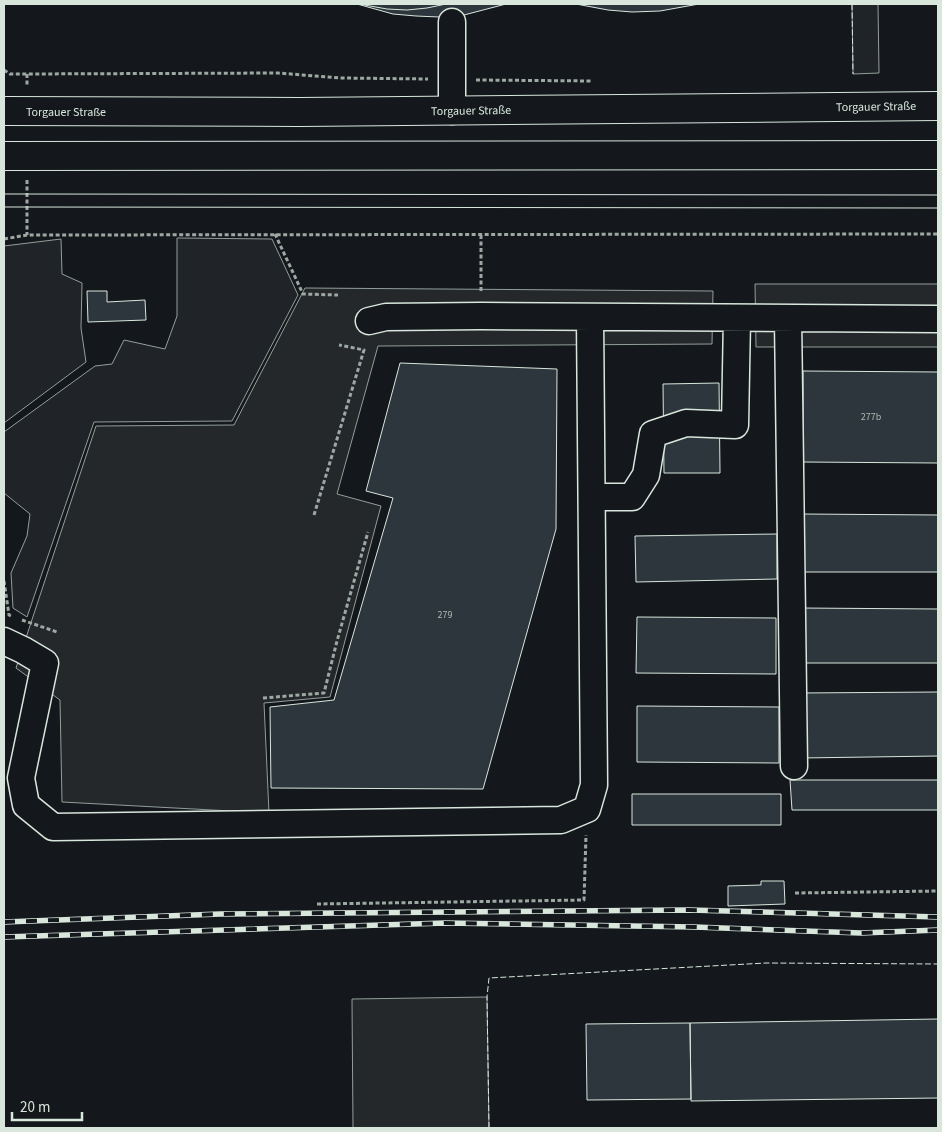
<svg xmlns="http://www.w3.org/2000/svg" width="942" height="1132" font-family="'Source Sans 3',sans-serif">
	<style>
		.green { fill: #202428; stroke: #939e99 }
		.parking { fill: #24282b; stroke: #939e99 }
		.building { fill: #2c363c; stroke: #d8e6dc }
		.lines { fill: none; stroke-linecap: round; stroke-linejoin: round }
		.minor-casing { stroke: #d8e6dc; stroke-width: 29 }
		.major-casing { stroke: #d8e6dc; stroke-width: 30 }
		.path { stroke: #9da8a2; stroke-width: 3; stroke-dasharray: 4 2.5; stroke-linecap: butt }
		.minor { stroke: #14181c; stroke-width: 26 }
		.major { stroke: #14181c; stroke-width: 28 }
		.tram { stroke: #d8e6dc; stroke-width: 1 }
		.rail-casing { stroke: #d8e6dc; stroke-width: 5.5 }
		.rail { stroke: #14181c; stroke-width: 4; stroke-dasharray: 11; stroke-linecap: butt }
		.fence { stroke: #d8e6dc; stroke-width: 1; stroke-dasharray: 6 2.5; stroke-linecap: butt }
		.labels { text-anchor: middle; dominant-baseline: central; stroke-width: 4; stroke-linejoin: round; paint-order: stroke }
		.number-label { font-size: 10px; fill: #adbab4 }
		.street-label { font-size: 12px; fill: #d8e6dc; stroke: #14181c }
	</style>
	<rect width="100%" height="100%" fill="#14181c"/>
	<path class="green" d="M852,4h26l1,69 -26,1z
		M177,238l95,1 26,56 -66,126 -138,1 -67,195 -14,-9 -2,-35 16,-37 3,-22 -26,-21v-61l91,-66 17,-2 12,-24 41,9 12,-33z
		M61,239l1,35 20,9 -1,45 5,34 -82,61v-177z"/>
	<path class="parking" d="M755,284h183v63h-182z
		M305,288l408,3 -1,53 -334,2 -41,148 44,12 -51,191 -66,6 5,110 -207,-11 -2,-102 -44,-32 80,-242 138,-1z
		M487,997l2,131h-136l-1,-129z"/>
	<path class="building" d="M357,4h149l-42,11 -25,2 -23,-1 -23,-2z
		M359,4h87l-19,4 -20,2 -20,-1z
		M576,4h123l-39,7 -28,1 -24,-2z
		M87,291h20v11l38,-2 1,20 -58,2z
		M400,363l157,6 -1,160 -73,260 -212,-1 -1,-81 64,-7 59,-202 -27,-7z
		M803,371l135,1v91l-135,-1z
		M719,383l1,90h-56l-1,-89z
		M802,514l136,1v57h-136z
		M777,534v45l-141,3 -1,-46z
		M800,608l138,1v54h-138z
		M637,617l139,1v56l-140,-1z
		M938,692v64l-137,2 -1,-65z
		M637,706l142,1v56l-142,-1z
		M790,780h148v30h-146z
		M632,794h149v31h-149z
		M761,881h23l1,23 -57,2v-20l33,-1z
		M938,1019v79l-247,3 -1,-78z
		M690,1023l1,76 -104,1 -1,-76z"/>
	<g class="lines">
		<g class="minor-casing">
			<path id="minor" d="M452,22v89
				M788,318l6,448
				M369,321l17,-4 95,-1 457,3
				M592,497h40l14,-22 7,-41 33,-11 49,2 2,-107
				M4,641l19,9 22,13 -24,115 5,27 27,22 508,-7 26,-11 7,-24 -4,-468"/>
		</g>
		<g class="major-casing">
			<path id="major" d="M4,111l296,1 638,-6
				M4,156l934,-1"/>
		</g>
		<path class="path" d="M4,70l6,4h17l251,-1 63,5 87,1
			M27,74v12
			M476,80l117,1
			M27,180v55
			M275,234l28,60 35,1
			M4,239l23,-4 911,-1
			M481,291v-57
			M314,515l50,-165 -25,-5
			M4,581l5,34 2,1
			M22,620l35,12
			M263,698l61,-5 13,-52 31,-109
			M795,893l143,-2
			M317,904l267,-4 2,-65"/>
		<use href="#minor" class="minor"/>
		<use href="#major" class="major"/>
		<path class="tram" d="M4,194l934,1
			M4,207l934,1"/>
		<g class="rail-casing">
			<path id="rail" d="M4,922l216,-8 232,-2 237,-2 249,7
				M4,937l441,-14 249,4 167,6 77,-3"/>
		</g>
		<use href="#rail" class="rail"/>
		<path class="fence" d="M852,4l1,70
			M489,1128l-2,-131 2,-19 277,-15 172,1"/>
	</g>
	<g class="labels">
		<g class="number-label">
			<text x="871" y="417">277b</text>
			<text x="445" y="615">279</text>
		</g>
		<g class="street-label">
			<text transform="translate(876 107) rotate(-1)">Torgauer Straße</text>
			<text transform="translate(471 111) rotate(-1)">Torgauer Straße</text>
			<text x="66" y="112">Torgauer Straße</text>
		</g>
	</g>
	<rect width="942" height="1132" fill="none" stroke="#d8e6dc" stroke-width="10"/>
	<path d="M12 1112v8h70v-8" fill="none" stroke="#d8e6dc" stroke-width="2.5"/>
	<text x="20" y="1112" font-size="15" fill="#d8e6dc" stroke="#14181c" stroke-width="4" paint-order="stroke">20 m</text>
</svg>
